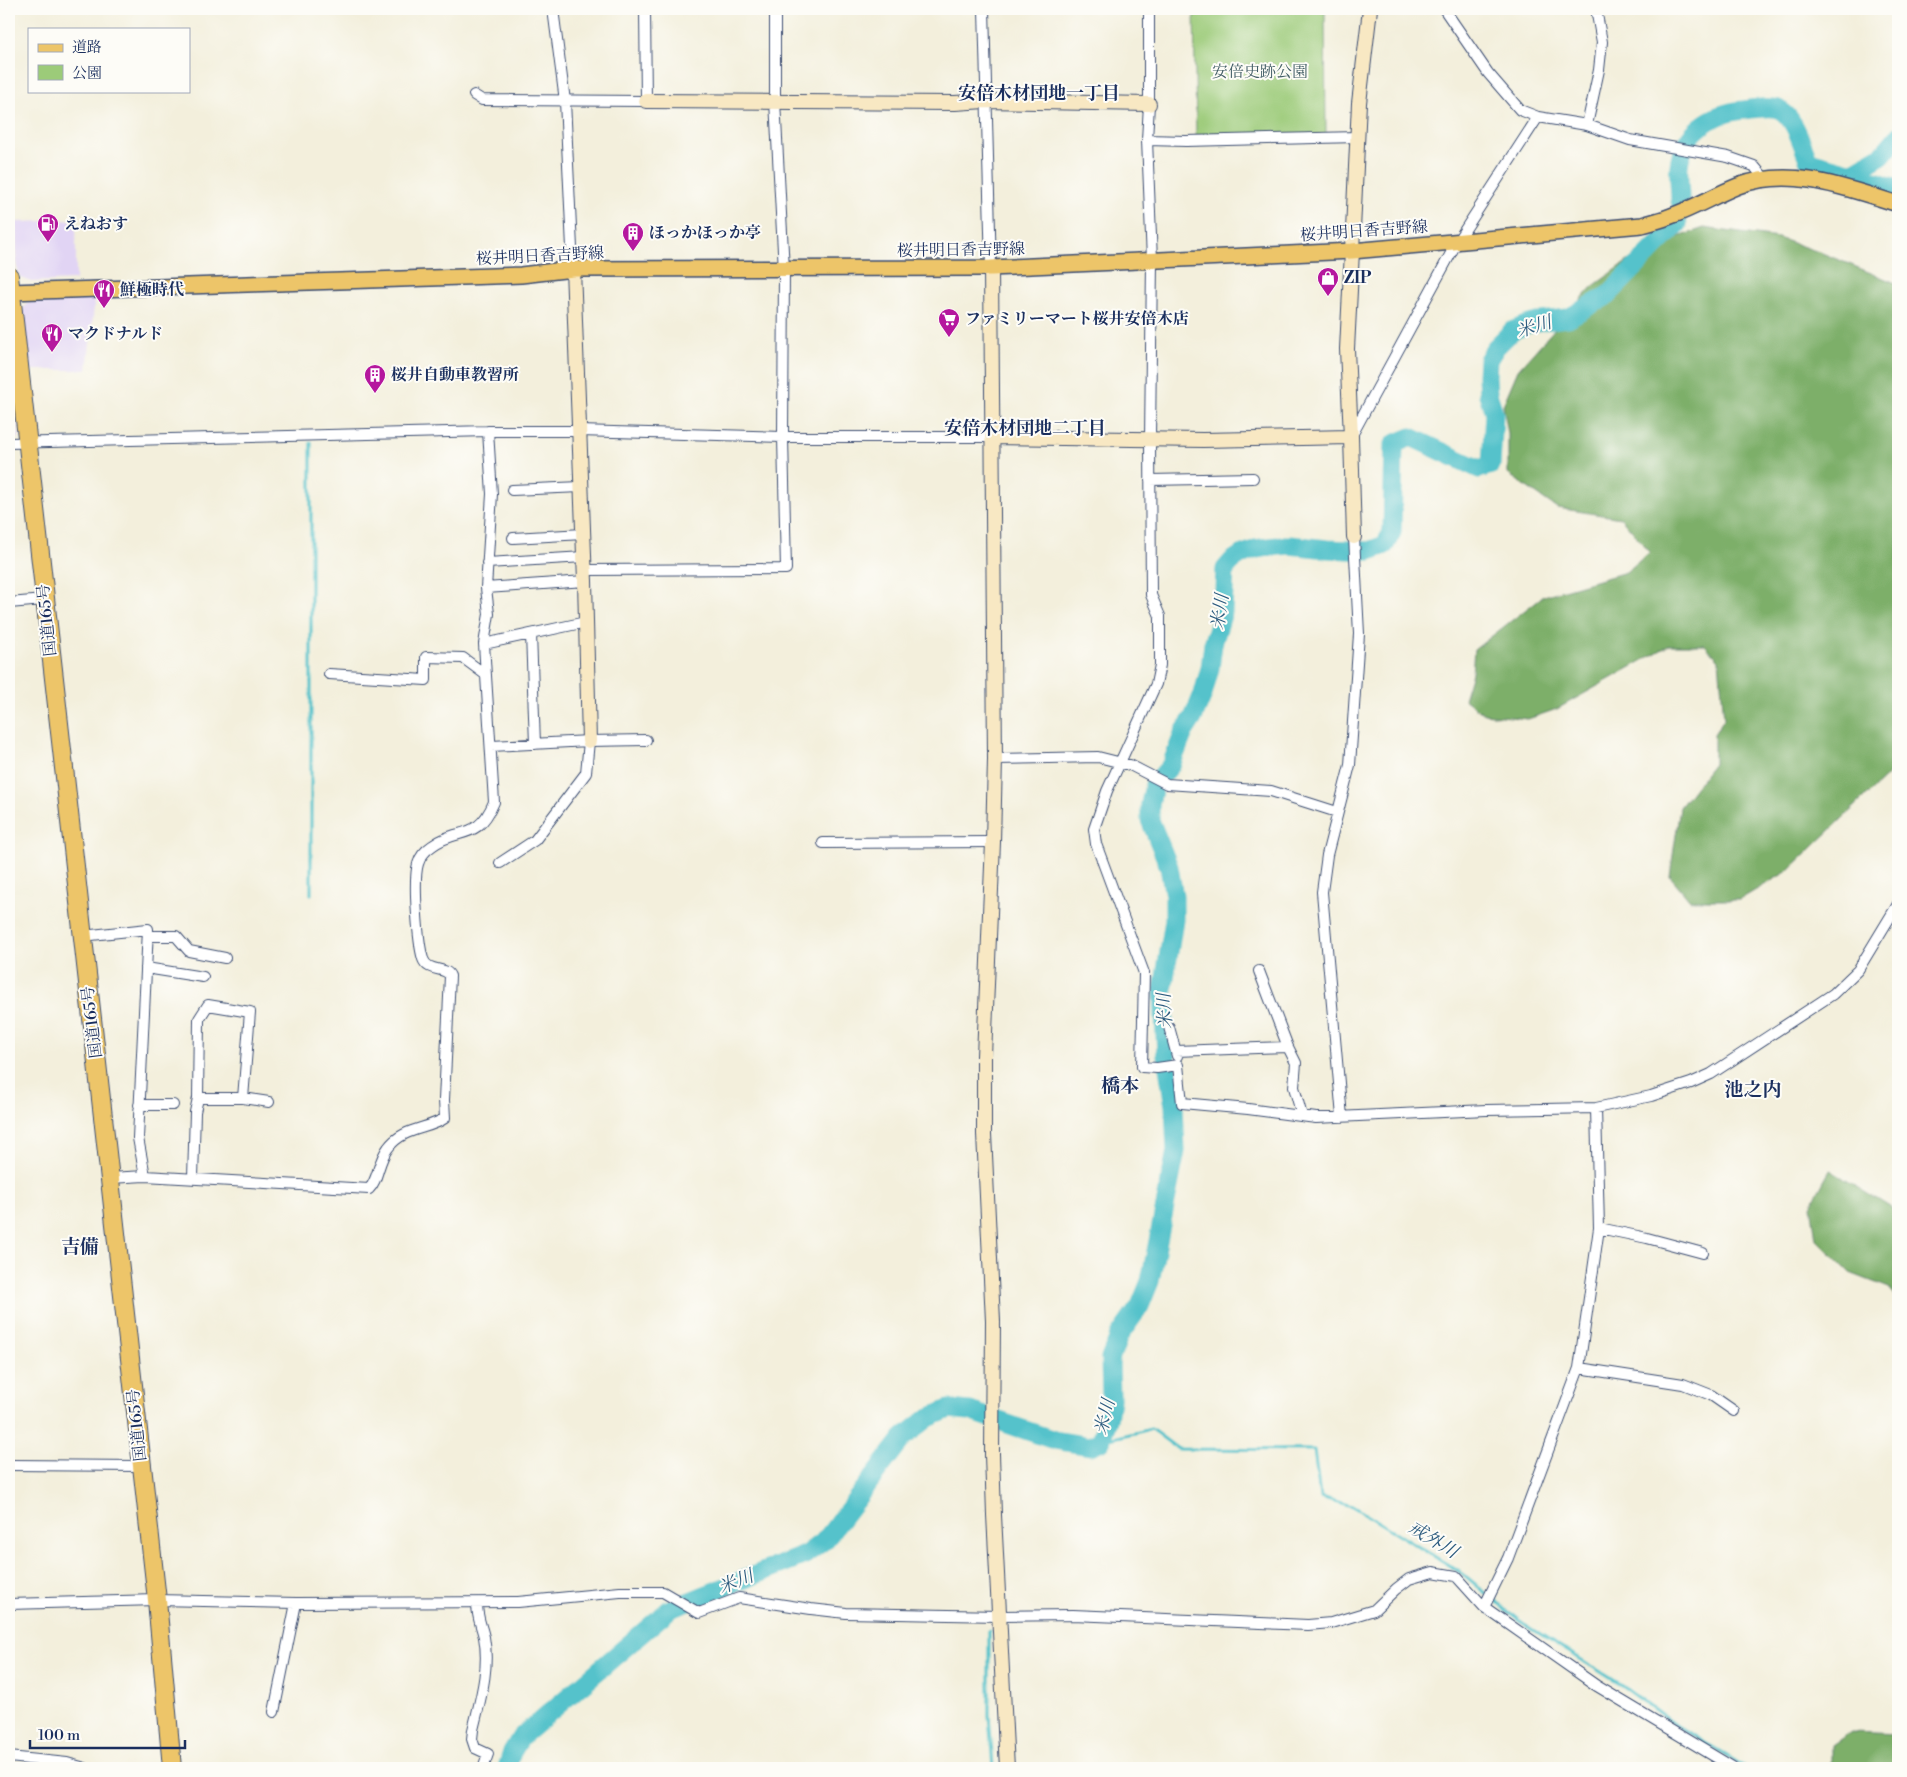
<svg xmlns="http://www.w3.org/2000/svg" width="1907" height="1777" font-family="'Libre Bodoni','Noto Serif JP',serif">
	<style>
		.built { fill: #e1d4f4 }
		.green { fill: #9ccb79; stroke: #5c7d6c }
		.forest { fill: #7daf69; stroke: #4c6f64 }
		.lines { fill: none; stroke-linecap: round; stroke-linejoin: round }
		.stream { stroke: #55c2cb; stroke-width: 3 }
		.river { stroke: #55c2cb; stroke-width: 19 }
		.street-casing { stroke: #3b4c71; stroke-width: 12 }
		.secondary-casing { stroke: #3b4c71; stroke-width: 16 }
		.primary-casing { stroke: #3b4c71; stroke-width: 18 }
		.highway-casing { stroke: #3b4c71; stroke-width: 20 }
		.street { stroke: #fff; stroke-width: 10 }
		.secondary { stroke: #f8e8c3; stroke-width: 14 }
		.primary { stroke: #edc569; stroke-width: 15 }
		.highway { stroke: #edc569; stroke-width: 18 }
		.labels { text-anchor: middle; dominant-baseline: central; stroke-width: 4; stroke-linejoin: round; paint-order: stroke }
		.park-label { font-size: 16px; fill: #425e66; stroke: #fdfcf7 }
		.poi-label { font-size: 16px; font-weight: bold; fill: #1b2f5e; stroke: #fdfcf7; text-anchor: start }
		.street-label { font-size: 16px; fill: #1b2f5e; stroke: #fdfcf7 }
		.neighbourhood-label { font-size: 18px; font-weight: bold; fill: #1b2f5e; stroke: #fdfcf7 }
		.water-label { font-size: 18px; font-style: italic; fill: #2c5b7f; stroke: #fdfcf7 }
		.quarter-label { font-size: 19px; font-weight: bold; fill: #1b2f5e; stroke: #fdfcf7 }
	</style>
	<rect width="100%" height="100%" fill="#fdfcf7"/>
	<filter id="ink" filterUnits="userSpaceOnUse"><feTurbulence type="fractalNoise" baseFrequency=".02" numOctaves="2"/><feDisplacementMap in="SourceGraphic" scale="10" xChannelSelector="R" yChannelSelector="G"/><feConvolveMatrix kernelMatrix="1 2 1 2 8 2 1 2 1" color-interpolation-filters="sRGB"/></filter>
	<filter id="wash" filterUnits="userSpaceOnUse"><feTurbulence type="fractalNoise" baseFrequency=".0096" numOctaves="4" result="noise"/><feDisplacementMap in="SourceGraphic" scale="20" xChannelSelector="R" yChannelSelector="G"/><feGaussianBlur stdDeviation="1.12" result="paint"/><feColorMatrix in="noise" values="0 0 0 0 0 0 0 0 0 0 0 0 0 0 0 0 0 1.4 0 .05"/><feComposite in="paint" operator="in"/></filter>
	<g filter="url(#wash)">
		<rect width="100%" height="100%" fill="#f3efdc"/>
		<path class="built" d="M76,220v60l-45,2 -11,-5 -3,-10 -1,-45z
			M95,298l-8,72h-60l-6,-58 7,-10z
			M9,375h3l7,63h-10z"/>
		<path class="green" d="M1194,9h131l1,127h-130z"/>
		<path class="forest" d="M1704,228l74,10 44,15 76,31v481l-110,106 -49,29h-49l-20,-24 10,-69 34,-44v-29l10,-15 -5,-59 -14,-15h-35l-113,64 -29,10 -44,-5 -20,-15 8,-26 2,-23 69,-54 83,-24 24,-20 -29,-34 -64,-10 -49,-34v-40l-5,-29 15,-35 74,-83 54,-39z
			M1830,1170l68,42v87l-9,-11 -39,-15 -34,-34 -5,-34z
			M1852,1732l46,2v34h-63l-3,-2v-20z"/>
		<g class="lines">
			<path class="stream" d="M311,442v452
				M1101,1441l50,-12 27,20 136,1 6,47 32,9 111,68 24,20
				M1492,1598l26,22 102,64 57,42 70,42
				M989,1631v84l4,53"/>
			<path class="river" d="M1852,173l30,-18 16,-19
				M1680,201c0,-12 -2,-24 -1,-35 3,-33 33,-53 64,-56 8,-1 27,-4 35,-1 17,7 24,37 31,52l43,12 46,16
				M507,1768l5,-16 9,-15 149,-128 135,-54 21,-16 77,-101 25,-20 21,-9 21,2 84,29 36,6 11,-5 7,-22 3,-20 -1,-40 9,-23 21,-30 10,-25 26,-130 -2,-45 -8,-51 -3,-65 11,-70v-24l-5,-29 -19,-47v-16l4,-19 17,-20 13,-33 9,-14 10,-24 7,-26 3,-24 10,-32 2,-43 7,-8 9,-6 15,-6 13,-2 20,-2 39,4 41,2 16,-6 7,-13 2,-88 17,-7 68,32 12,-4 3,-52 -6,-19 -1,-18 1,-16 8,-13 16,-16 14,-6 16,-4 26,-3 39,-22 71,-72"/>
		</g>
	</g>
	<g filter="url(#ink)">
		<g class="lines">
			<g class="street-casing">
				<path id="street" d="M553,9l12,92 8,168
					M984,9l7,259
					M1149,9v95l-2,36 5,120 -2,180 1,155 9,21v49l-4,19 -49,107 -13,38 2,15 48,129 -2,94 15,1 21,-3 4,38 66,6 68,9 170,-8 110,-2 55,-12 40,-13 20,-9 122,-80 25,-24 40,-66
					M1444,9l44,64 32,37 18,7 49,8 43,15 98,17 26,9 11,13
					M474,95l8,5 164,1 -1,-92
					M1587,125l12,-55 3,-28 -6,-33
					M1147,140l39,1 172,-4
					M1352,435l105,-193 81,-125
					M9,443l479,-12h91l204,6h209
					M1150,480l103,-2
					M512,490l69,-3
					M513,538l70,-4
					M487,563l97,-6
					M585,570l201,-1 -3,-132 1,-167 -9,-169v-92
					M486,588l99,-7
					M9,603l35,-3
					M531,634l4,110
					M484,644l102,-22
					M329,674l97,6v-23l37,1 23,17
					M491,746l98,-5
					M995,759l103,-2 32,8 37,19 104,7 66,21
					M823,843l170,-1
					M500,863l35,-23 51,-67 3,-32 57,-1
					M82,936l66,-7 -10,209 7,38
					M148,936h28l13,15 36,7
					M146,968l57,9
					M1169,1027l8,29
					M1288,1047l8,16 -2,24 8,29
					M1176,1051l112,-4 -29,-76
					M198,1098h45l26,4
					M139,1105h34
					M1342,1117l-20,-225 5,-37 23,-90 9,-131 -5,-97
					M110,1178l35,-2 224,13c9,-8 9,-28 19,-41 15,-21 40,-18 57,-30l-1,-18 6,-124c-4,-10 -22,-3 -27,-17 -5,-16 -10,-79 -5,-95 2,-7 8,-14 14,-18 26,-20 45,-3 62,-44l-10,-158 5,-30 -3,-26 6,-94 -4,-63
					M193,1178l2,-66 3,-14 1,-79 9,-14 42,7 -7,86
					M1599,1228l48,10 56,15
					M1579,1368l104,16 28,11 23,16
					M9,1465l132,1
					M477,1603c0,15 4,21 7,34 6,32 -4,63 -11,93l-1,9 3,9 13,6 -5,14
					M9,1604l148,-4 139,3 222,-1 102,-10h43l36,21 40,-15 72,11 35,4 153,3 74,-1 235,10 23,-2 43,-13 22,-21 13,-10 24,-7 23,4 28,31 113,79 137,82
					M1484,1607l24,-49 71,-190 20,-140 -3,-120
					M274,1712l22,-109
					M9,1757l58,6 18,5"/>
			</g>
			<g class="secondary-casing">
				<path id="secondary" d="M646,101l309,2 30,-2 164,3
					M991,268l4,491 -2,83 -9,214v78l9,187 -1,133 2,61 13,253
					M573,269l12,312 4,160
					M992,437l211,3 148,-3 -4,-88 5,-98 7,-148 11,-94
					M1351,437l3,100"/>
			</g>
			<g class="primary-casing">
				<path id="primary" d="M10,292l511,-17 52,-6 418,-1 361,-17 290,-26c10,-3 20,-5 29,-9 23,-8 44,-21 67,-30 54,-20 108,2 160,18"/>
			</g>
			<g class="highway-casing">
				<path id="highway" d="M9,276l148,1324 15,168"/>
			</g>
			<use href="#street" class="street"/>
			<use href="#secondary" class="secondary"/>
			<use href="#primary" class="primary"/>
			<use href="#highway" class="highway"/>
		</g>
	</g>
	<defs>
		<g id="fuel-pin" transform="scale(1.125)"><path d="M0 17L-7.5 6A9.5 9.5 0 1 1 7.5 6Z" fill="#b5179e" stroke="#fdfcf7"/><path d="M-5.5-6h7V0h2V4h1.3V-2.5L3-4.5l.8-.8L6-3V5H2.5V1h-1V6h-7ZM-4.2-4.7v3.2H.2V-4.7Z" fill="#fff"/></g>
		<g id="building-pin" transform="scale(1.125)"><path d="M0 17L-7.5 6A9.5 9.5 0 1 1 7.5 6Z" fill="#b5179e" stroke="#fdfcf7"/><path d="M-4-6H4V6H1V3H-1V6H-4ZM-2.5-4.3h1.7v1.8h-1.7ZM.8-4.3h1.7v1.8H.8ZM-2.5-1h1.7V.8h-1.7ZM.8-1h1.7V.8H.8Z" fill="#fff"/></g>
		<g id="shop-pin" transform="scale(1.125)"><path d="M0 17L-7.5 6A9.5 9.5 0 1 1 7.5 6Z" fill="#b5179e" stroke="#fdfcf7"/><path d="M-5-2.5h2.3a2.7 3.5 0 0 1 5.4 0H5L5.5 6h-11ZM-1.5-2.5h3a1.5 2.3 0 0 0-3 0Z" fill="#fff"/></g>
		<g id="restaurant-pin" transform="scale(1.125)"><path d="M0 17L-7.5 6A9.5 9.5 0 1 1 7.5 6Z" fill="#b5179e" stroke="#fdfcf7"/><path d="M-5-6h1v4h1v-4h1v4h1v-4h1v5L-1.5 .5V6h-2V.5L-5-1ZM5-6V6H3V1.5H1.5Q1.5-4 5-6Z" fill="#fff"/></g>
		<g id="supermarket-pin" transform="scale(1.125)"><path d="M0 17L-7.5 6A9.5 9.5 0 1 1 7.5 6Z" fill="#b5179e" stroke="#fdfcf7"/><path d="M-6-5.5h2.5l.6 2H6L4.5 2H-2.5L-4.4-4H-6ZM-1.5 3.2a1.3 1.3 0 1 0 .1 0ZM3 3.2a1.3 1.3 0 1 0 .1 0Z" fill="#fff"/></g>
	</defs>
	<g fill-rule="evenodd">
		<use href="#fuel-pin" x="48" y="224"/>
		<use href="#building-pin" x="633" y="233"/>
		<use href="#shop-pin" x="1328" y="278"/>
		<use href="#restaurant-pin" x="104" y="290"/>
		<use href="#supermarket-pin" x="949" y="319"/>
		<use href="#restaurant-pin" x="52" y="334"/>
		<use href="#building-pin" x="375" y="375"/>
	</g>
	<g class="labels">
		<g class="park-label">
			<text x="1260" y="72">安倍史跡公園</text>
		</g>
		<g class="poi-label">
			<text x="64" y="224">えねおす</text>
			<text x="649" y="233">ほっかほっか亭</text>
			<text x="1344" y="278">ZIP</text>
			<text x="120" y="290">鮮極時代</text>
			<text x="965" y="319">ファミリーマート桜井安倍木店</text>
			<text x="68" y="334">マクドナルド</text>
			<text x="391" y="375">桜井自動車教習所</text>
		</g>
		<g class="street-label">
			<text transform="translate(1364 231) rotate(-4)">桜井明日香吉野線</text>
			<text transform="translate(961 250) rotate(-1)">桜井明日香吉野線</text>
			<text transform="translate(540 256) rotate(-3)">桜井明日香吉野線</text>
			<text transform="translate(47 620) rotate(-96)">国道165号</text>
			<text transform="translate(92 1022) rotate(-97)">国道165号</text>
			<text transform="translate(137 1425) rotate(-96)">国道165号</text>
		</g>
		<g class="neighbourhood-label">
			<text x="1039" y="93">安倍木材団地一丁目</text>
			<text x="1025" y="428">安倍木材団地二丁目</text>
		</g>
		<g class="water-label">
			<text transform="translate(1534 327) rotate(-17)">米川</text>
			<text transform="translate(1220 612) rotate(-82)">米川</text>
			<text transform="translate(1165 1011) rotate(-93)">米川</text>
			<text transform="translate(1105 1417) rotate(-76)">米川</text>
			<text transform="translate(1433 1540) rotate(31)">戒外川</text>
			<text transform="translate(736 1582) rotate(-22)">米川</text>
		</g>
		<g class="quarter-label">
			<text x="1120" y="1086">橋本</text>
			<text x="1753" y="1090">池之内</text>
			<text x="80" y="1247">吉備</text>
		</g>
	</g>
	<rect width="1907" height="1777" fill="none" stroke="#fdfcf7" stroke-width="30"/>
	<rect x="28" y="28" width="162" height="65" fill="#fdfcf7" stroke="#a3aaba"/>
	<rect x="38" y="44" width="25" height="8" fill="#edc569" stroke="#a3aaba"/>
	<text x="72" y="52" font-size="15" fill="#1b2f5e">道路</text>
	<rect x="38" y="65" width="25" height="15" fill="#9ccb79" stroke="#a3aaba"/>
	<text x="72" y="78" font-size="15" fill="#1b2f5e">公園</text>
	<path d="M30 1740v8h155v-8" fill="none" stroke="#1b2f5e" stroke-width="2.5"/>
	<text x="38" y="1740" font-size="15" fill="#1b2f5e" stroke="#fdfcf7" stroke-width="4" paint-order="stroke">100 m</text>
</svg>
